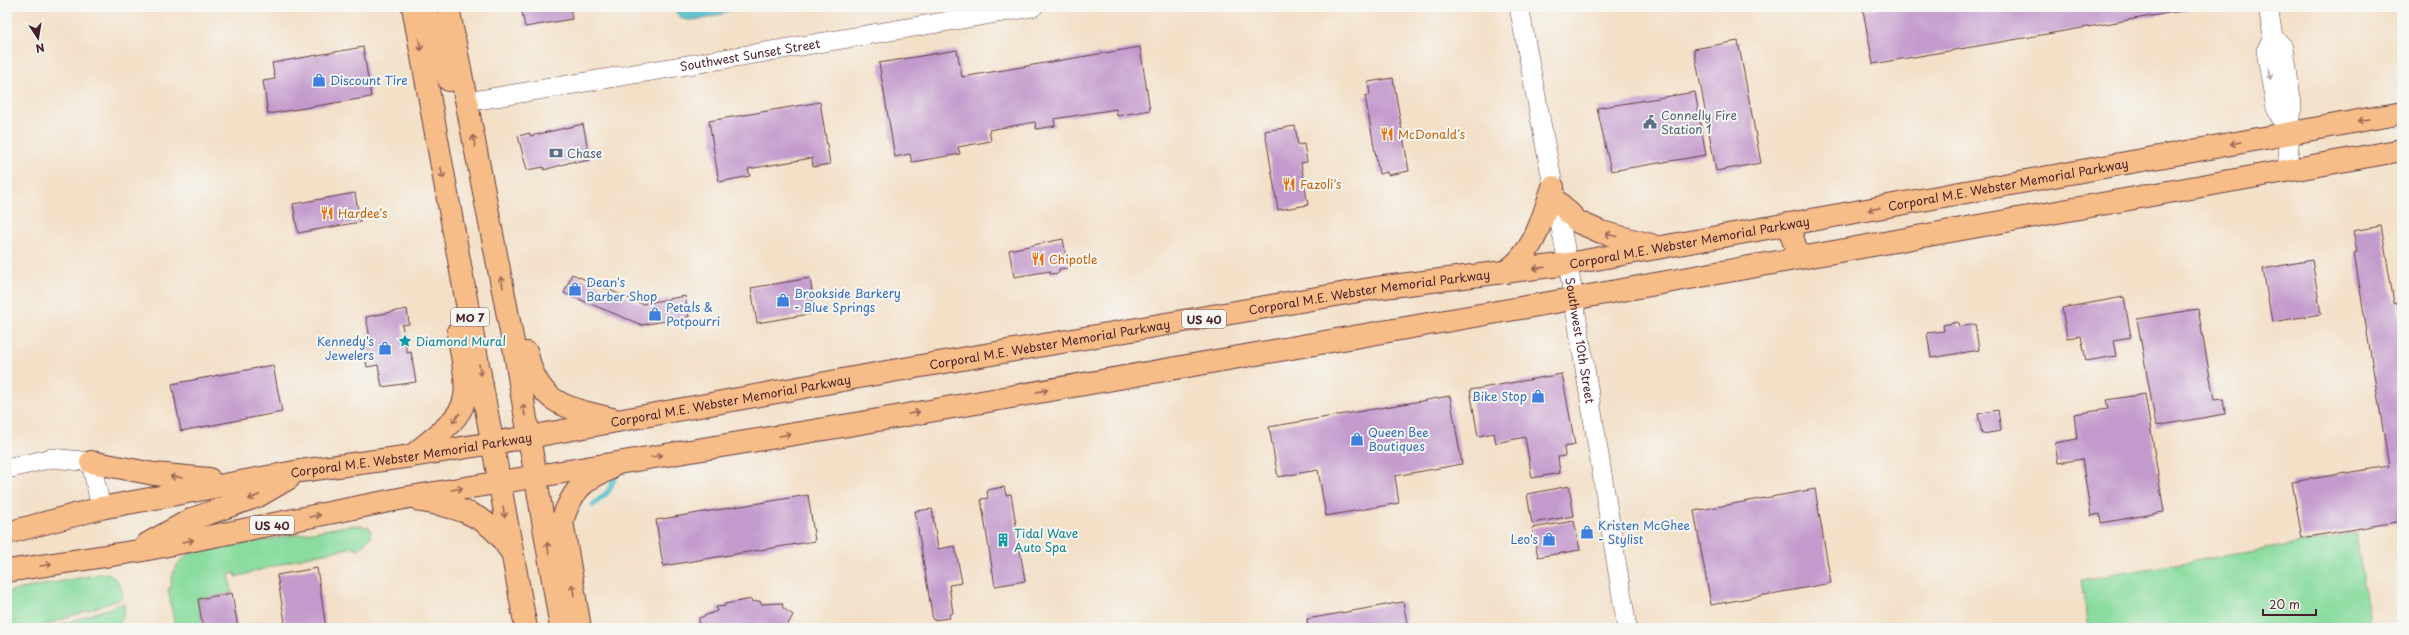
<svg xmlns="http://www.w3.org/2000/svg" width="2409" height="635" font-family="'Playpen Sans',sans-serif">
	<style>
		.green { fill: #89dc9e; stroke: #6a7e64 }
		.water { fill: #53c0cb; stroke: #4e707b }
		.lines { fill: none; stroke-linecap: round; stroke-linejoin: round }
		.stream { stroke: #53c0cb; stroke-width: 5.5 }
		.building { fill: #c39acc }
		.minor-casing { stroke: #633c42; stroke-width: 20 }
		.major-casing { stroke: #633c42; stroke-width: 24 }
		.minor { stroke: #fff; stroke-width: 19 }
		.major { stroke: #f7bd88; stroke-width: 22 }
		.oneway { stroke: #986655 }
		.oneway2 { stroke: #ae9aa0 }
		.labels { text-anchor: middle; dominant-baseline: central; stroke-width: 4; stroke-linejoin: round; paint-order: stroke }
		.shield { fill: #f6f6f2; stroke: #7e6067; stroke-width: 1 }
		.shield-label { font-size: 11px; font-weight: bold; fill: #4a1f2b }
		.street-label { font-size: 12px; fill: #4a1f2b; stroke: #f6f6f2 }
		.shop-label { font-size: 12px; fill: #366cbe; stroke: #f6f6f2; text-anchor: start }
		.service-label { font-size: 12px; fill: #4e5e75; stroke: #f6f6f2; text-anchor: start }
		.food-label { font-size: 12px; fill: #c56008; stroke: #f6f6f2; text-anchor: start }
		.culture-label { font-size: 12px; fill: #0d838f; stroke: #f6f6f2; text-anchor: start }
	</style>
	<rect width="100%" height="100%" fill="#f6f6f2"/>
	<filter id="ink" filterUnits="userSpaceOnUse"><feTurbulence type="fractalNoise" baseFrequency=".025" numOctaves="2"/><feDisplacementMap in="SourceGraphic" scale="8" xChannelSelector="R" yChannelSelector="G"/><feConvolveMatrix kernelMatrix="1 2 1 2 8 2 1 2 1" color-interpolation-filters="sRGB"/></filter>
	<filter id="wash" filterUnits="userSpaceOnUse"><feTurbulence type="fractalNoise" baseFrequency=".012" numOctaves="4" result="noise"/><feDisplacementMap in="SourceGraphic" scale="16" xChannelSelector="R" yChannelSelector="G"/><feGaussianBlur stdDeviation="0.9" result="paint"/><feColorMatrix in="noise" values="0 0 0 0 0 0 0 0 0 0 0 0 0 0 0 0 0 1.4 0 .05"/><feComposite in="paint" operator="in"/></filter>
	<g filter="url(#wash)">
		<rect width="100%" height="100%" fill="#f3e0c7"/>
		<path class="green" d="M353,525l16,2 2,4 -1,6 -11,12 -5,-2 -49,10 -69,20 -1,-4 -6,1 3,19 -34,6 5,29h-28l-7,-39 3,-1c0,-16 6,-26 19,-35z
			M2356,534l15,94h-282l-8,-48z
			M104,573c12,3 17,11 19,23l-5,4 -81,28h-30v-36z
			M124,603v11l-7,14h-65z"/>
		<path class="water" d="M675,7h58v1c-8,7 -40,15 -50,11 -2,-1 -5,-4 -7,-6z"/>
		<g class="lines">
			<path class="stream" d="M733,8l11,1
				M593,505l15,-13 9,-19"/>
		</g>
		<g id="blocks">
			<path class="building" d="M521,7h49l2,12 -47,8z
				M1883,7h315v1l-325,56 -10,-54z
				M1738,41l23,122 -45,8 -22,-122z
				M363,47l8,50 -103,17 -5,-33 12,-2 -3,-16z
				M1140,47l10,63 -33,6 -1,-7 -62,10 1,7 -19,3 -1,-7 -46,8 2,11 -33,6 2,7 -48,8 -2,-8 -15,3 -16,-94 78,-13 5,27z
				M1393,78l16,93 -21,4 -1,-3 -8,2 -14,-78 5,-1 -2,-13z
				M1695,92l11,63 -95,16 -14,-63z
				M820,102l10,62 -17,3 -1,-9 -64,11 2,7 -31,6 -10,-61z
				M583,124l7,36 -15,3v-2l-31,9v-3l-17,3 -9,-34 12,-3v3z
				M1295,126l3,19 6,-1 3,18 -6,1 7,42 -30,5 -13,-79z
				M355,193l5,29 -62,11 -5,-29z
				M2381,226l13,77 3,-1 5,32v187l-100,17 -10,-56 97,-16 -35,-213 3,-1 -4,-21z
				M1063,239l5,29 -9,1v4l-9,1v-3l-36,6 -5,-27z
				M2312,260l9,54 -49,8 -9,-53z
				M572,274l70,30 43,-8 4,21 -47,8 -78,-32z
				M810,278l5,35 -58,10 -6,-35z
				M2124,297l7,40 -18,3 3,16 -30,5 -5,-25 -14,2 -5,-30z
				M407,309l2,15 -7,1 5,28 4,-1 5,30 -34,5 -4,-22 -11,2 -4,-22 8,-2 -5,-26z
				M2198,309l16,91 9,-1 2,15 -69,12 -19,-107z
				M1958,322l1,5 16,-3 4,26 -48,8 -4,-25 17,-2 -1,-6z
				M273,365l9,47 -101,19 -9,-47z
				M1562,374l13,71 -11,2 1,9 -7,1 2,16 -28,5 -7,-41 -29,6 -2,-10 -16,3 -8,-46z
				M2145,394l19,118 -63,11 -1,-9 -9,2 -9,-57 -24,4 -3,-20 22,-4 -3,-25 34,-5 -2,-9z
				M1450,396l12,68 -67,12 4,27 -73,13 -8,-46 -40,7 -9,-50z
				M1998,410l3,21 -19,3 -4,-20z
				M1569,486l5,30 -42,7 -5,-29z
				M1004,487l2,8 5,-1 14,87 -30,5 -14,-87 7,-1 -1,-8z
				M1815,489l16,94 -120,22 -17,-94z
				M808,495l7,46 -152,25 -7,-46z
				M932,509l6,40 17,-3 7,37 -13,2 4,28 -4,1 1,4 -17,2 -18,-109z
				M1574,521l6,29 -42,7 -6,-29z
				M317,568l9,60h-40l-9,-53z
				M232,593l6,35h-35l-5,-29z
				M751,599l1,3 8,-1 1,3 21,-1 1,5 10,7 -7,13h-90l3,-5v-5l18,-7 -1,-4 9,-1v-2z
				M1403,602l5,26h-100l-1,-9z"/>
		</g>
	</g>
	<g filter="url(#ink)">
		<use href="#blocks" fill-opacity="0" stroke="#633c42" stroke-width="1"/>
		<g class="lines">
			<g class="minor-casing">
				<g id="minor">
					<path id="s1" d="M1519,7l49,257 59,364"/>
					<path d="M2268,7l5,30 -7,14 10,57 13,26"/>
					<path d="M2273,37l11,11 8,57 -5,66"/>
					<path id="s2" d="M467,102l566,-95"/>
					<path d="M7,469l45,-11 39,4 10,46"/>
				</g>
			</g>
			<g class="major-casing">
				<g id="major">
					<path d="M413,7l113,621"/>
					<path d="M424,7l25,73"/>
					<path d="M448,7l66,340 47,281"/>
					<path d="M1556,200l22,22 23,10 50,13"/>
					<path d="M1788,224l11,34"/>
					<path d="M1505,272c30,-19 37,-54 48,-85"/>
					<path d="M527,353c10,51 40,55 85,66"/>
					<path d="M413,455c61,-49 58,-47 45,-123"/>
					<path d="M91,462l63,12 55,5"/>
					<path d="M421,501c36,6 69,14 88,48"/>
					<path id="s3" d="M7,533l94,-25 199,-37 112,-15 117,-19 363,-66 484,-83 192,-24 834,-151"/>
					<path d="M147,544l45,-25 66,-23 31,-18"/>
					<path d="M7,571l131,-20 266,-53 451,-74 717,-125 830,-149"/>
					<path d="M580,628l-18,-107c9,-27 19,-41 46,-51"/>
				</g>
			</g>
			<use href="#minor" class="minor"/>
			<use href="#major" class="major"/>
		</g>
		<defs><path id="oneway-shaft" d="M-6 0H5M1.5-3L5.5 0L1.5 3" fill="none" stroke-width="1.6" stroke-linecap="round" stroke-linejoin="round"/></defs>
		<g class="oneway">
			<use href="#oneway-shaft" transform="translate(420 45) rotate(80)"/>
			<use href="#oneway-shaft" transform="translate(2364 120) rotate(170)"/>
			<use href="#oneway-shaft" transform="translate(474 141) rotate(-101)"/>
			<use href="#oneway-shaft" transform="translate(2236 143) rotate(170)"/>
			<use href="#oneway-shaft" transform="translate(442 173) rotate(79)"/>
			<use href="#oneway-shaft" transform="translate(1874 209) rotate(170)"/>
			<use href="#oneway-shaft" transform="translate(1611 235) rotate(-163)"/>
			<use href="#oneway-shaft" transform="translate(1539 268) rotate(173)"/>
			<use href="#oneway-shaft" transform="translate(502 282) rotate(-100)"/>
			<use href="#oneway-shaft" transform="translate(480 370) rotate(80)"/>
			<use href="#oneway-shaft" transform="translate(1042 391) rotate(-10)"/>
			<use href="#oneway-shaft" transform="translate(524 410) rotate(-99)"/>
			<use href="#oneway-shaft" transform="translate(914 413) rotate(-10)"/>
			<use href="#oneway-shaft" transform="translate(456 418) rotate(128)"/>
			<use href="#oneway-shaft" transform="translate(785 435) rotate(-9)"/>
			<use href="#oneway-shaft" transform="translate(657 456) rotate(-9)"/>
			<use href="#oneway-shaft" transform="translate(176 477) rotate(-173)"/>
			<use href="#oneway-shaft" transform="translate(457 489) rotate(-9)"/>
			<use href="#oneway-shaft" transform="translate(254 497) rotate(157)"/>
			<use href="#oneway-shaft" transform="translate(504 512) rotate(80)"/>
			<use href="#oneway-shaft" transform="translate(315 516) rotate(-11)"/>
			<use href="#oneway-shaft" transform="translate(188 541) rotate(-11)"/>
			<use href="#oneway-shaft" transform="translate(548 548) rotate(-99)"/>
			<use href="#oneway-shaft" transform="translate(46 565) rotate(-9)"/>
			<use href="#oneway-shaft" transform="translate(573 590) rotate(-100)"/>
		</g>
		<use class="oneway2" href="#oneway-shaft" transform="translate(2270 74) rotate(80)"/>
	</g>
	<defs>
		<g id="shop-bare" transform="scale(1.08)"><path d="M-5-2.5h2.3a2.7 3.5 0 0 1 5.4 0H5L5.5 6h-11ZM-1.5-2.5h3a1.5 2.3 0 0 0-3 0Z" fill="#3f7fe0" stroke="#f6f6f2" stroke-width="2.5" paint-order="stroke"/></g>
		<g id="civic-bare" transform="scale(1.08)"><path d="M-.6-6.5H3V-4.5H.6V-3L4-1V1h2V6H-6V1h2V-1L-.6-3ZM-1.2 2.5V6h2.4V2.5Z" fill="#5c6f8a" stroke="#f6f6f2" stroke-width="2.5" paint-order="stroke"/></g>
		<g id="restaurant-bare" transform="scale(1.08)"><path d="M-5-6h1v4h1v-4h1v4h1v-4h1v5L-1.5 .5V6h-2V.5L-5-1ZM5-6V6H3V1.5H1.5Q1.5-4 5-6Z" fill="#e8710a" stroke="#f6f6f2" stroke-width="2.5" paint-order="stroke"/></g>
		<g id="bank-bare" transform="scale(1.08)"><path d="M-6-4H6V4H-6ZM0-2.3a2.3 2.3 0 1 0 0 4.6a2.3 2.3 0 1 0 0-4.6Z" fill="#5c6f8a" stroke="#f6f6f2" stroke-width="2.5" paint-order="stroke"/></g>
		<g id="sight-bare" transform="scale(1.08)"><path d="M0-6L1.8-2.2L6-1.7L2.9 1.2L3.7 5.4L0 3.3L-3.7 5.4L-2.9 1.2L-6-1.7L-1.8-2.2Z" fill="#0f9aa8" stroke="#f6f6f2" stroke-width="2.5" paint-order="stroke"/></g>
		<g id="building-bare" transform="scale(1.08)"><path d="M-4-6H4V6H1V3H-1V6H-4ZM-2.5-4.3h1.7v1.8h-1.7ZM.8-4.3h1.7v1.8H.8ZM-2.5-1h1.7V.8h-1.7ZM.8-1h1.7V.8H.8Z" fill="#0f9aa8" stroke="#f6f6f2" stroke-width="2.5" paint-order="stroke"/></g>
	</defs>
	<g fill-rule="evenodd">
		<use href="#shop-bare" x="319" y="80"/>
		<use href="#civic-bare" x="1650" y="122"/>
		<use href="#restaurant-bare" x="1387" y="134"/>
		<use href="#bank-bare" x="556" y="153"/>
		<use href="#restaurant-bare" x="1289" y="184"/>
		<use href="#restaurant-bare" x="327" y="213"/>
		<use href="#restaurant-bare" x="1038" y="259"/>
		<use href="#shop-bare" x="575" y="289"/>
		<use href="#shop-bare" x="783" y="300"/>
		<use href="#shop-bare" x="655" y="314"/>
		<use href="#sight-bare" x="405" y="341"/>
		<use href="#shop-bare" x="385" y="348"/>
		<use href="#shop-bare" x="1538" y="396"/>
		<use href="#shop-bare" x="1357" y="439"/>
		<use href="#shop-bare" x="1587" y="532"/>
		<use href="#shop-bare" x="1549" y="539"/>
		<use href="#building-bare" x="1003" y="540"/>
	</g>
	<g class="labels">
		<g class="shield">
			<rect x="451" y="308" width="38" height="18" rx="3"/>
			<rect x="1182" y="310" width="44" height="18" rx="3"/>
			<rect x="250" y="516" width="44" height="18" rx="3"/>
		</g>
		<g class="shield-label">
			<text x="470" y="317">MO 7</text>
			<text x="1204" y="319">US 40</text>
			<text x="272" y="525">US 40</text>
		</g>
		<g class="street-label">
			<text stroke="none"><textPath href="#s2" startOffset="287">Southwest Sunset Street</textPath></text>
			<text stroke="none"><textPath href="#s3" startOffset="2032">Corporal M.E. Webster Memorial Parkway</textPath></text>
			<text stroke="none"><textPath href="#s3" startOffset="1708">Corporal M.E. Webster Memorial Parkway</textPath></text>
			<text stroke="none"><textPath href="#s3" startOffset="1384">Corporal M.E. Webster Memorial Parkway</textPath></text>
			<text stroke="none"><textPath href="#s1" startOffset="339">Southwest 10th Street</textPath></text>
			<text stroke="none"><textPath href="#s3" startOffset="1060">Corporal M.E. Webster Memorial Parkway</textPath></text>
			<text stroke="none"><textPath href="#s3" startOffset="736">Corporal M.E. Webster Memorial Parkway</textPath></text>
			<text stroke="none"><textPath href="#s3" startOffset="412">Corporal M.E. Webster Memorial Parkway</textPath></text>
		</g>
		<g class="shop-label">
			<text x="330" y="80">Discount Tire</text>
			<text x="586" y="282">Dean's<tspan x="586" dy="14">Barber Shop</tspan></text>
			<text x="794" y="293">Brookside Barkery<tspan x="794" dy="14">- Blue Springs</tspan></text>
			<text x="666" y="307">Petals &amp;<tspan x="666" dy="14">Potpourri</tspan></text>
			<text x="374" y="341" text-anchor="end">Kennedy's<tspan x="374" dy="14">Jewelers</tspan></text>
			<text x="1527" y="396" text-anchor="end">Bike Stop</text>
			<text x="1368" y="432">Queen Bee<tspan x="1368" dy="14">Boutiques</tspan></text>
			<text x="1598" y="525">Kristen McGhee<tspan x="1598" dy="14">- Stylist</tspan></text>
			<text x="1538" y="539" text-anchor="end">Leo's</text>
		</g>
		<g class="service-label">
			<text x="1661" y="115">Connelly Fire<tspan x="1661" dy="14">Station 1</tspan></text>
			<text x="567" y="153">Chase</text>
		</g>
		<g class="food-label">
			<text x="1398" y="134">McDonald's</text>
			<text x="1300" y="184">Fazoli's</text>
			<text x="338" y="213">Hardee's</text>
			<text x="1049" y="259">Chipotle</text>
		</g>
		<g class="culture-label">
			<text x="416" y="341">Diamond Mural</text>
			<text x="1014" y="533">Tidal Wave<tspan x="1014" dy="14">Auto Spa</tspan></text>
		</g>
	</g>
	<rect width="2409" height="635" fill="none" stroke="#f6f6f2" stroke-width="24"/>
	<g transform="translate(38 38) rotate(168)" stroke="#f6f6f2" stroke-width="3" paint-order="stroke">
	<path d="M0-3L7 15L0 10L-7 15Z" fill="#4a1f2b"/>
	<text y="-6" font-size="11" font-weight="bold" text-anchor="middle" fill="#4a1f2b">N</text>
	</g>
	<path d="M2263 609v6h53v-6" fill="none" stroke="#4a1f2b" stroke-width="2"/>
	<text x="2269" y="609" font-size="12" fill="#4a1f2b" stroke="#f6f6f2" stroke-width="3" paint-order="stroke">20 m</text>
</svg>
